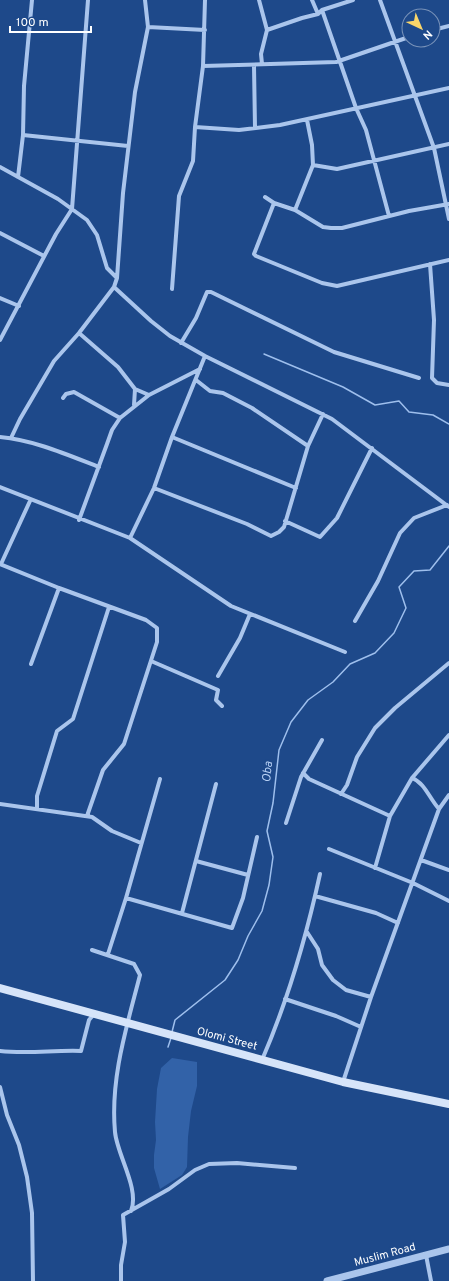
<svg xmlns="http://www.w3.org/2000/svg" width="449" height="1281" font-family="Overpass,sans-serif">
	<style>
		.green { fill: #3262a8 }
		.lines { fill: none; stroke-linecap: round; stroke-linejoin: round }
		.stream { stroke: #9ebfed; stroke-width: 1.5 }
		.minor { stroke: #aac5ec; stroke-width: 4 }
		.tertiary { stroke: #aac5ec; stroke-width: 7 }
		.secondary { stroke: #d6e4f9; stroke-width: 8 }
		.labels { text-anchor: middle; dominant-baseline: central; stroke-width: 4; stroke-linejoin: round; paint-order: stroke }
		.street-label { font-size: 11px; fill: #fff; stroke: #1e498a }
		.water-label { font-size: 12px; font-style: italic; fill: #b6cff3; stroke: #1e498a }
	</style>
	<rect width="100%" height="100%" fill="#1e498a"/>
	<path class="green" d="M172,1058l25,4v24l-6,25 -3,26 -1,30 -5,8 -22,14 -6,-21v-13l2,-15 -1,-18 2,-33 4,-21z"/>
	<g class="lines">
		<path class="stream" d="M264,354l79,33 32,18 24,-4 10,11 24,3 16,9
			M172,1032l3,-12 50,-40 13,-20 10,-24 14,-25 7,-26 4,-28 -6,-26 6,-28 6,-53 12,-28 17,-22 25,-18 17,-18 25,-11 19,-20 12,-25 -7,-21 15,-16 16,-1 19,-24
			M168,1047l3,-9"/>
		<path class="minor" d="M259,0l8,30 -6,24 1,10
			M312,0l6,14
			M380,0l54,148 15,71
			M322,10l34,98 10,22 23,86
			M148,27l57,3
			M267,30l35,-12 16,-4 4,-4 31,-10
			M433,30l16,-4
			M203,66l133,-4 73,-25
			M254,66l1,62
			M195,127l44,3 41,-5 169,-37
			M23,135l105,11
			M313,165l24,4 112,-25
			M0,167l58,32 29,21 10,15 10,33 10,10 -3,9 37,34 19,15 35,20 127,63 117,88
			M18,177l5,-42 1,-49 8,-86
			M265,197l9,6 21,7 28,17 8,1h11l67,-17 40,-7
			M274,203l-20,51 2,2 66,27 15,3 112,-26
			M295,210l18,-45 -1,-20 -5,-25
			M0,233l44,23
			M430,264l4,56 -2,58 5,5 12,2
			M117,278l6,-85 12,-101 13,-65 -3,-27
			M172,289l7,-93 14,-35 2,-34 8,-61 2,-66
			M0,298l19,8
			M79,333l39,34 17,22 -1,16
			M0,340l56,-106 16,-25 16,-209
			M181,343l15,-25 11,-26h4l123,60 85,26
			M196,380l14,11 13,2 29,15 56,38
			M135,389l14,6
			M63,398l3,-4 8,-2 46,26
			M0,437c34,3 68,18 99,30
			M172,437l124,51
			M11,438l9,-19 34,-58 25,-28 35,-46
			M0,487l130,51 101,68 114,46
			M154,488l93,36 24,12 8,-4 5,-5 24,-81 15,-32
			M79,520l28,-76 5,-14 8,-12 29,-23 51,-26
			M285,521l35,16 17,-19 35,-70
			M130,538l24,-50 18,-51 33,-81
			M0,564l59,24 87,32 11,8v14l-33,102 -21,26 -16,46
			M1,564l29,-63
			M355,621l23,-40 22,-48 14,-15 33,-13
			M151,661l67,29 -2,10 6,6
			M31,664l28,-76
			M218,676l22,-38 10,-24
			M303,773l6,6 81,37
			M412,778c13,5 17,20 27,31
			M341,794l6,-9 10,-28 18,-29 20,-20 54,-45
			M0,804l92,13 20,14 29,12
			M37,808v-12l20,-65 16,-12 36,-112
			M286,823l15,-46 21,-37
			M329,849l84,34 36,18
			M421,860l28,10
			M196,861l52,14
			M375,868l15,-52 22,-38 37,-43
			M315,896l61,17 22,10
			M126,898l106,30 11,-30 14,-61
			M182,913l34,-129
			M307,932l11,17 4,16 11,15 13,10 25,7
			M92,950l42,14 6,11c-13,51 -30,103 -25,157 2,23 25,57 16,79
			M108,954l18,-56 34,-119
			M285,999l51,17 25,11
			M0,1051c27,3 54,-1 81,0l8,-31 5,-6
			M262,1060c26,-60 44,-122 58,-186
			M343,1082l28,-85 68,-188 10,-14
			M0,1087l7,28 12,30 8,32 5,36 1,68
			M426,1255l5,26
			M121,1281v-16l4,-23 -2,-27 46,-26 26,-19 14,-6 28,-1 58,5"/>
		<path class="tertiary" d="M327,1281l122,-32"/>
		<path class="secondary" d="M0,988l343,94 106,22"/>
	</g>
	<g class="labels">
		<g class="street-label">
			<text transform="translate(227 1039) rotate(15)">Olomi Street</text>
			<text transform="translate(385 1255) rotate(-15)">Muslim Road</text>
		</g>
		<g class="water-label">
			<text transform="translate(268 772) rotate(-84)">Oba</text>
		</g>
	</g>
	<g transform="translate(421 28) rotate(136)"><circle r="19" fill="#1e498a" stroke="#7892b9"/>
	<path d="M0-3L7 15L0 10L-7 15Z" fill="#fad66a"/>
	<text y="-6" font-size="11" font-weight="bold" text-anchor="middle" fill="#ffffff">N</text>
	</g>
	<path d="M10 26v6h81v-6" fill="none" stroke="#ffffff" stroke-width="2"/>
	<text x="16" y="26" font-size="12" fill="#ffffff" stroke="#1e498a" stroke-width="3" paint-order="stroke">100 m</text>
</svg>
